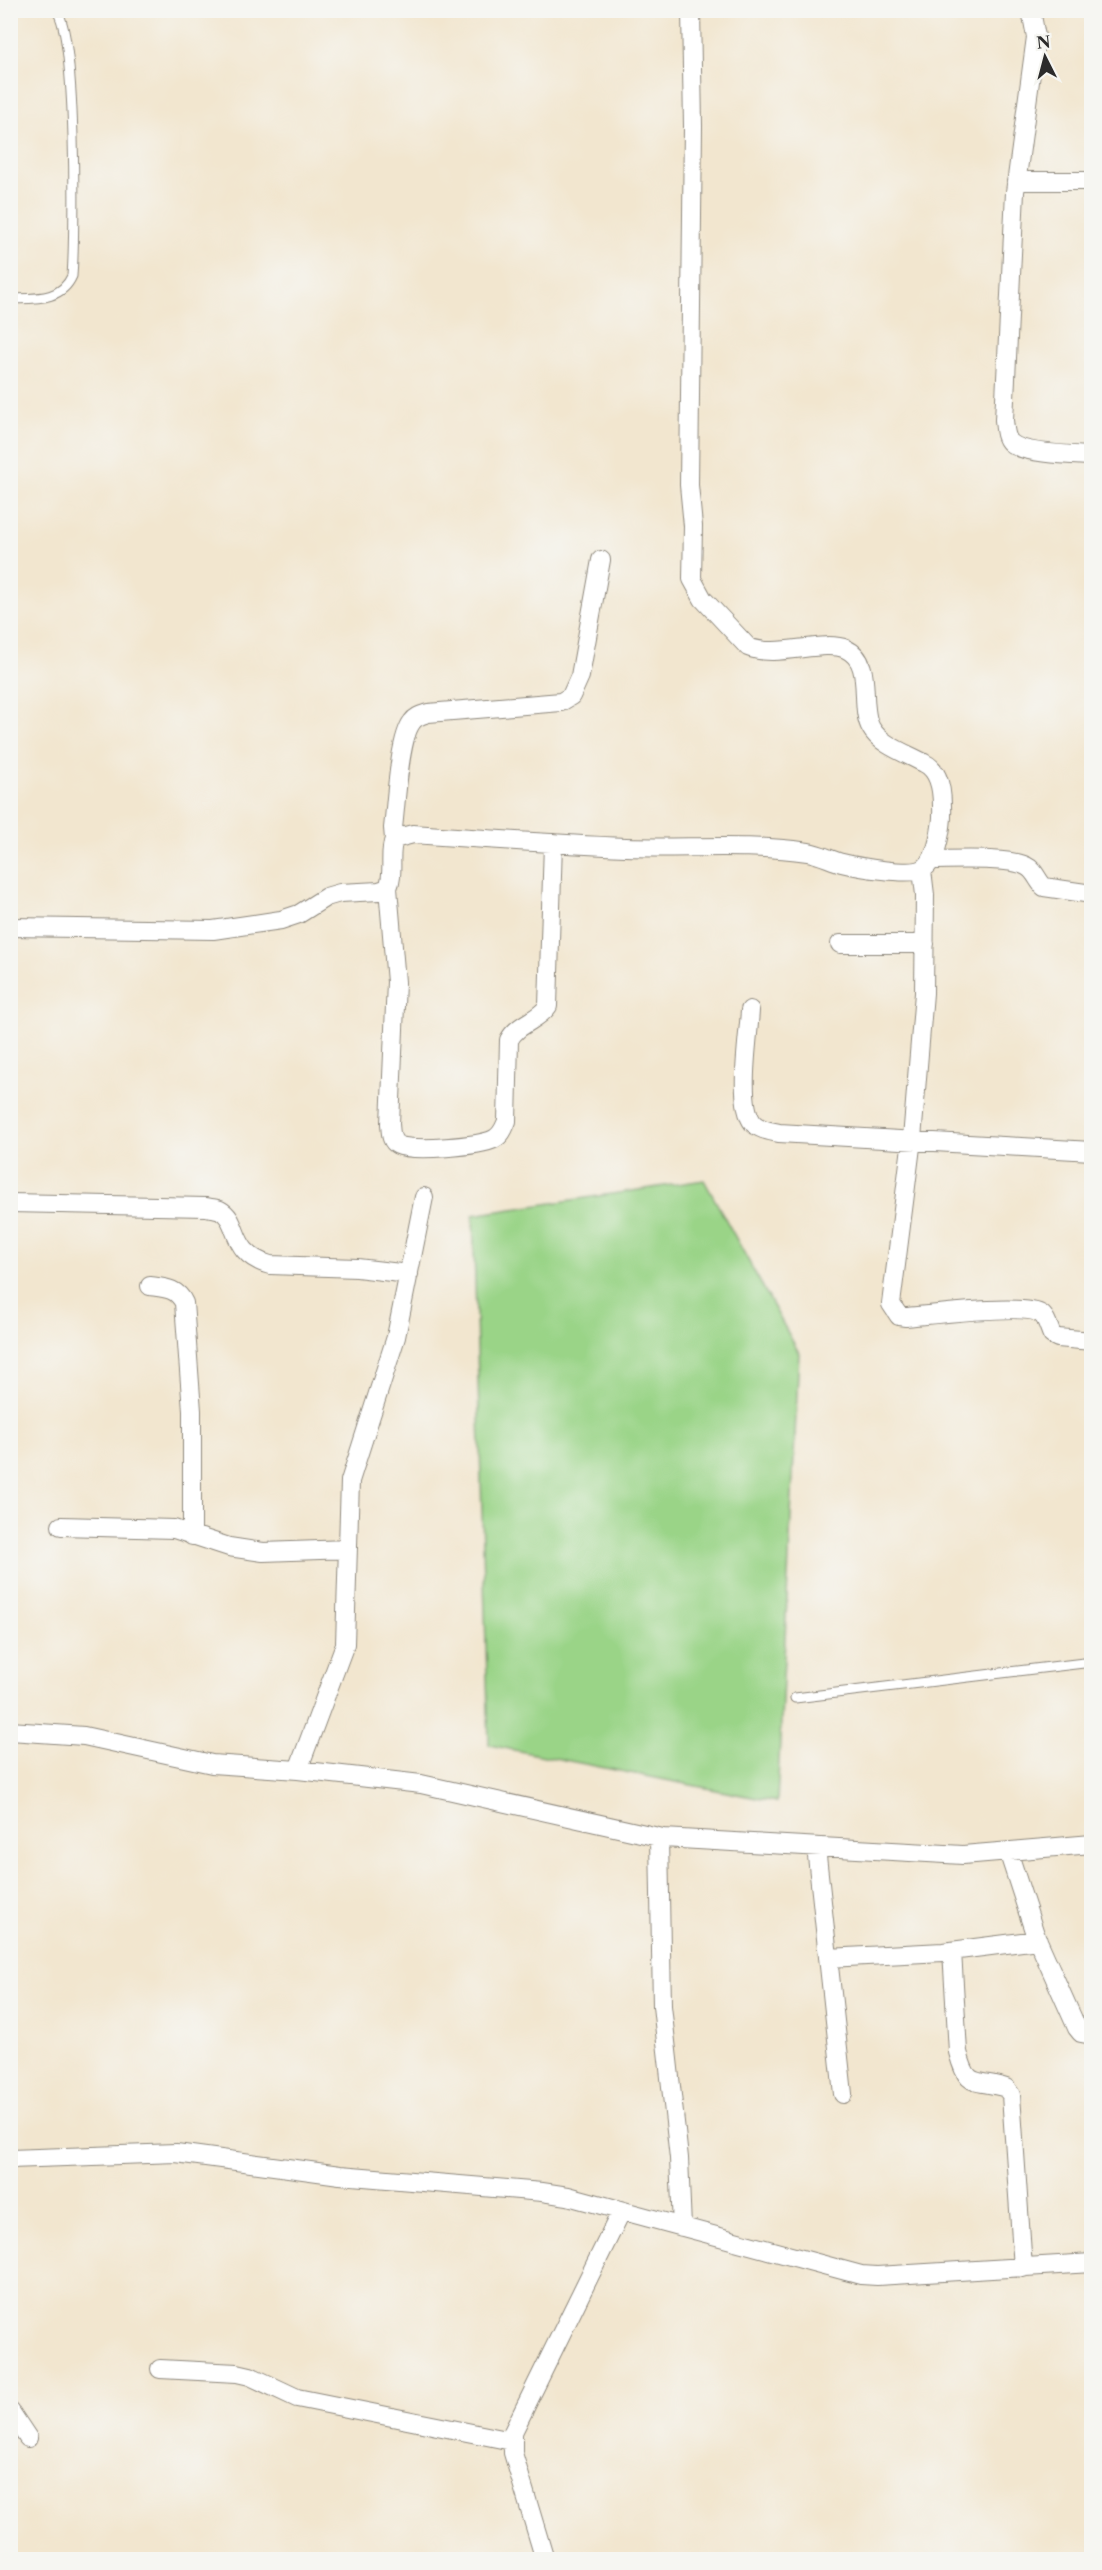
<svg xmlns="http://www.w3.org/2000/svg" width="1102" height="2570" font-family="'Libre Caslon Text',serif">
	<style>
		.green { fill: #9ad487; stroke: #628059; stroke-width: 1.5 }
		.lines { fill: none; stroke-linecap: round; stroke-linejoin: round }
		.lane-casing { stroke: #8e887d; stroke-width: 11 }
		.street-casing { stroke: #8e887d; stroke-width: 20 }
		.lane { stroke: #fff; stroke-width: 9 }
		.street { stroke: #fff; stroke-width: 18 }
	</style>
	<rect width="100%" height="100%" fill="#f6f6f2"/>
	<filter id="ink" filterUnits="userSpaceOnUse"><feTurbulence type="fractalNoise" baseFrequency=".0167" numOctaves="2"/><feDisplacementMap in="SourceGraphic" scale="12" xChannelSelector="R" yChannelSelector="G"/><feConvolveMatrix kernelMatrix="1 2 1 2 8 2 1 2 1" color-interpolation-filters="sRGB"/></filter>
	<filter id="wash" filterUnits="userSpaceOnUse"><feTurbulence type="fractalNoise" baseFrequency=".008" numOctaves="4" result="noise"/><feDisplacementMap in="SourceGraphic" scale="24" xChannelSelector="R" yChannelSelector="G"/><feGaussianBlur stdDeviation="1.35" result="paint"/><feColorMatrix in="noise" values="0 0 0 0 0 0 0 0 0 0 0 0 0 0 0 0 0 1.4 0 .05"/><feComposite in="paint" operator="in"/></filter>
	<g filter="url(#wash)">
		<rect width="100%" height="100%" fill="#f2e6cf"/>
		<path class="green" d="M704,1180l95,173 -22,449 -288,-57 -16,-530z"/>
	</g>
	<g filter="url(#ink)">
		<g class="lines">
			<g class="lane-casing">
				<path id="lane" d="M10,299c25,-1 51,2 62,-23 3,-37 5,-245 -16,-266
					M795,1698l297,-36"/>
			</g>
			<g class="street-casing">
				<path id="street" d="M1031,10l5,27 -21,155 -11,228c1,8 1,18 7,23 12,11 63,12 81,13
					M1016,181h76
					M394,839l-1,-11c3,-23 6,-90 19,-106 4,-6 10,-7 16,-9l133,-11 10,-6 9,-20 21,-116
					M932,860c22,0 76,-3 94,6 9,4 11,14 18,21l48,7
					M922,870l3,25 -1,98 -12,146 -21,165 8,12 7,1c23,-2 121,-14 135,-3 6,4 8,15 11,21l6,3 34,3
					M388,888l8,94 -6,142c1,8 0,17 8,21 14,7 82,1 96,-6 8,-4 10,-11 13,-18l2,-81c9,-17 29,-19 39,-34l5,-163
					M10,927l203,3 68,-10 18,-6 27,-17 14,-4 39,-2 9,-3c7,-16 0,-33 6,-49l19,-5c71,5 142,10 213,13 60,2 122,-4 182,5 12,2 23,8 34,11 16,4 68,13 81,6 15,-9 20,-47 19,-63 0,-16 -3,-36 -18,-43 -16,-9 -44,-18 -53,-35 -13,-22 4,-66 -25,-79 -23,-10 -70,10 -98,-2l-45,-48 -11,-20 1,-53 -4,-41 4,-359 -2,-116
					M840,944h85
					M750,1010c-1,25 -13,93 3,113 7,7 17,8 26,10l313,18
					M10,1203l196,4c4,1 10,1 14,3 21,11 8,43 50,55l87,3 52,6
					M150,1286c15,2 27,2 34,17l8,108v125
					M61,1526l113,3 55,18 34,5 85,-3
					M10,1731l74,5 128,28 86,6 123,14 242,54 300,17 129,-11
					M298,1770l47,-126 5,-163 46,-144 28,-140
					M659,1838l3,168 17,152 3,69
					M816,1847l27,247
					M1008,1851l27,83 42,94 4,5 11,2
					M952,1951l6,101c10,39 17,26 48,36l5,7 12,173
					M828,1958l115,-6 95,-12
					M10,2159l166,-6 164,22 202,17 26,4 293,79 16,1 215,-13
					M160,2369l77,4 13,3 47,22 215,43
					M10,2411l18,27
					M545,2560l-32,-107v-21l108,-220"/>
			</g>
			<use href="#lane" class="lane"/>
			<use href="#street" class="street"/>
		</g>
	</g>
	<rect width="1102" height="2570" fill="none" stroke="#f6f6f2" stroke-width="36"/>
	<g transform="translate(1045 57) rotate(354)" stroke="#f6f6f2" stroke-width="4.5" paint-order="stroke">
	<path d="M0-4.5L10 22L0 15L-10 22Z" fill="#2b2b2b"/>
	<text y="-9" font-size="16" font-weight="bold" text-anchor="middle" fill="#2b2b2b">N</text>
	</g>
</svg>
